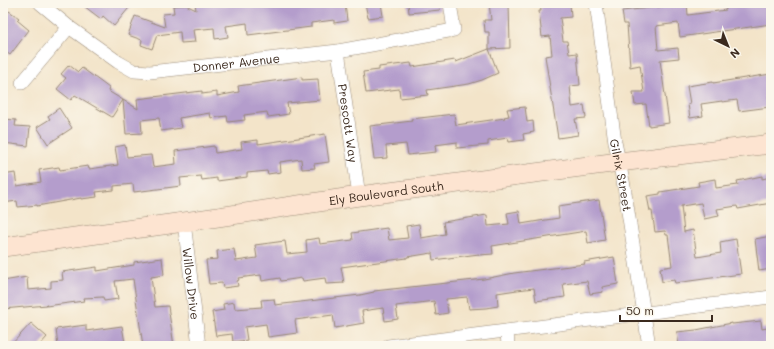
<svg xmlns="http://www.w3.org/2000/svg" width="774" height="349" font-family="Mali,sans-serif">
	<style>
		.building { fill: #b49dcc }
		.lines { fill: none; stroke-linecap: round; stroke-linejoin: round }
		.minor-casing { stroke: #978774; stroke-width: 14 }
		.secondary-casing { stroke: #978774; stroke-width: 20 }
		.minor { stroke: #fff; stroke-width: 13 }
		.secondary { stroke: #fde4d1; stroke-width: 19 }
		.labels { text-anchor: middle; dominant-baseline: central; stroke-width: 4; stroke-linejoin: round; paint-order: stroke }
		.street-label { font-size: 12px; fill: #3b2a1e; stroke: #fbf7ec }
	</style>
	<rect width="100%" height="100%" fill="#fbf7ec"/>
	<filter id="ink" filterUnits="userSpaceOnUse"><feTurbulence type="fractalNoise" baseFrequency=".025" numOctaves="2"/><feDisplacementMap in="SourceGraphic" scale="8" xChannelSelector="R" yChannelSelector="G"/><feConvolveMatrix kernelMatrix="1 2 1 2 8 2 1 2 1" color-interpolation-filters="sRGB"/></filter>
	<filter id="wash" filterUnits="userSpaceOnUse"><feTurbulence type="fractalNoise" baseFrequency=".012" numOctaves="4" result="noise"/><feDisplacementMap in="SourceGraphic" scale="16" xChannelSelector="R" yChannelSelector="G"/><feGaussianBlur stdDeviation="0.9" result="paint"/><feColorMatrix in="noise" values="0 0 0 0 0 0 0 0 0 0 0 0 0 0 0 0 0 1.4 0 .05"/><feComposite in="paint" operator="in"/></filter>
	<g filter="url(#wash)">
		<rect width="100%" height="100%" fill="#f3e4c9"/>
		<g id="blocks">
			<path class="building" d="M80,3h53l-19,23 -11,-10 -2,3z
				M195,3h27v3l22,-3h101l2,18 -13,2v-3l-23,3v4l-63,8 -1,-12 -21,3 2,11 -13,2 -1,-11 -21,2 2,12 -14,1 -1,-11 -23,3 -5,14 -11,-4 1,-5 -14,-5 7,-19 30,11 -2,-13 11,-1 -1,-7 13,-1 10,5z
				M365,3h16l2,13 -15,2z
				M408,3h31l1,7 -31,3z
				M489,3h20l1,45 -21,1v-17h-4l-1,-12h7z
				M540,3h30l1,14 -11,1 3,23h4l2,13 8,-1 3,32 -10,1 2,21 12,-2 2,13 -11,1 3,16 -20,3 -13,-82 7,-1 -2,-19 -8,1 -3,-26h2z
				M725,3h31v3l15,-3v21l-91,13 -2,-14 -22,3 2,24 20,-2 1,10 -19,2 9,63 -20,3 -3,-22 -11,1 -2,-13h11l-4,-27 -10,2 -3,-43h-3l-2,-13 65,-7 1,11 38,-5z
				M9,11l10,7 -2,2 12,10 -19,25 -7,-5v-31z
				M489,49l9,24 -16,7 -13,4 -42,6 1,5 -28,3 -1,-9 -33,4 -3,-21 16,-2v-3l32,-4 1,4 43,-7 1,2z
				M69,65l9,7 4,-4 27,20 -1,3 30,18 -1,-10 65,-8v3l15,-2v4l22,-4 -1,-6 64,-9v3l16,-1 2,21 -33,3 2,11 -21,3 -1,-5 -23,3 1,5 -17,2 -1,-6 -16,2 -1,-5 -31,5 2,10 -20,3 -2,-13 -18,2 1,13 -16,1 -3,-34 -11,17 -37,-22 -4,5 -14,-11 9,-11 -5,-4z
				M771,74v21l-3,1 2,11 -31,4 -2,-11 -15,2v-1l-21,3 2,12 -13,2 -2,-14h2l-3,-18 26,-4v1z
				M525,107l2,15 6,-1 1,11 -11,2 1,6 -15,2 -1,-4 -20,3v4l-31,3v-6l-22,3 1,7 -28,3 -2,-11 -20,2 1,12 -13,1 -4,-33 42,-5 -1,-2 43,-5 2,11 49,-7 -1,-1 5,-1 -2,-7z
				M59,108l13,20 -24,16 -11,-17 13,-8 -2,-3z
				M3,119l13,1 -1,6 15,1 -2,19 -25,-3z
				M325,134l4,28 -15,2 1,4 -13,1 -1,-10 -21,3 1,10 -13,2 -1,-3 -20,2v4l-30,4v-3l-15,2 -1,-4 -21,2 1,8 -47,6 -1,-8 -19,2v4l-18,2 1,5 -16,2v-1l-44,8v-1l-19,2 -1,-6 -14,2v-28l12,-2 2,13 24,-4 -2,-12 20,-3 1,3 28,-4 1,3 29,-4 -3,-18 10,-2 2,12 24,-2 2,12 23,-3 -1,-13 39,-5 1,7 27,-4 -1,-7 17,-2v4z
				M762,176v3l9,-2v26l-33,6 -1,-3 -20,3 2,7 -15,3 -3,-16 -20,3 3,26 9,-2 4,27 24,-4 -1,-11 16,-3 5,35 -66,9 -1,-3 -12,2 -2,-14 12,-2 -4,-31h-2l-1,-4 -10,1 -3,-21h-2l-3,-15 13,-2v-2l39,-6 -1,-4 17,-3 1,9 22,-3 -1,-4z
				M599,200l6,40 -17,3 -2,-12 -94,15 1,8 -14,1v-1l-46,6 -1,-7 -25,4v1l-66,9 3,16 -18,1 -1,-6 -22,3 -1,-3 -21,3 -1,-3 -18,3 -1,-6 -23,3 1,2 -2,1 1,5 -15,2 -1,-5 -13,1 -3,-24 12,-1 -1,-8 17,-2 2,12 21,-3 -2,-13 30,-4 2,13 20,-2 -1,-12 13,-2 1,6 33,-4 -1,-7 35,-5 2,12 19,-2 -2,-12 13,-2 2,14 24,-4 -2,-12 44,-7 1,11 21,-2 -2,-11 12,-2 2,13 18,-3 20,-3 -1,-12z
				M771,236v33l-12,2 -4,-32z
				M614,257l4,27 -16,3 1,5 -13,2 -3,-13 -24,3 2,13 -29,4 -2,-13 -17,2 -20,3 1,13 -12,2 -17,1 -2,-12 -21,2 2,14 -12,2 -2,-14 -38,5 2,13 -13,2 -2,-13 -21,3 2,12 -29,5 -2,-13 -38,5 2,13 -29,4 -2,-13 -21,3 2,13 -14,2 -1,-8 -16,2 -4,-24 12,-2 -1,-6 11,-2 1,7 27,-2 -1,-7 13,-1 1,6 85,-10 14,-3v-1l110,-12 30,-6 71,-9 -1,-2z
				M162,258l2,17 -13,2 4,30 13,-1 6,40h-31l-10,-67 -18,2 3,18 -14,2 -1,-4 -20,1 1,3 -38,5 1,-1 -44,4v-28l24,-4 1,13 23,-2v-7l12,-1 -1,-8 35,-5v4l37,-6v-3z
				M761,321l1,8 5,-1 2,18h-90l-2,-14 19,-2 36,-7v1z
				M31,323l16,14 -8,9h-29z
				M86,325v6l36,-5 3,17 -17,3h-32v-1l-18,1 -2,-17z"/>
		</g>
	</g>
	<g filter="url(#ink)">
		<use href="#blocks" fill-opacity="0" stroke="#978774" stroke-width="1"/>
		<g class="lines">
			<g class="minor-casing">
				<g id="minor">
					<path id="s1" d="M40,3l29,24 49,35 16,9 16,1 188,-21 116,-21 -4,-27"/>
					<path id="s2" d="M596,3l19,139 9,44 25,160"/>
					<path id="s3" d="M338,51l21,145"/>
					<path d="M22,83l47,-56"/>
					<path id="s4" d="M184,222l15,124"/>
					<path d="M507,331l1,15"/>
					<path d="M388,346l383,-49"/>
				</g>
			</g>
			<g class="secondary-casing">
				<g id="secondary">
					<path id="s5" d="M3,247l181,-25 175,-26 260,-34 152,-18"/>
				</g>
			</g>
			<use href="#minor" class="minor"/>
			<use href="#secondary" class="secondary"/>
		</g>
	</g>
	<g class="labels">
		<g class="street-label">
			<text stroke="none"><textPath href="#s1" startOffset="219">Donner Avenue</textPath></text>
			<text stroke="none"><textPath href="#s3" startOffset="73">Prescott Way</textPath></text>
			<text stroke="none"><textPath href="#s2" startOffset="174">Gilrix Street</textPath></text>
			<text stroke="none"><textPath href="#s5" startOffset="387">Ely Boulevard South</textPath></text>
			<text stroke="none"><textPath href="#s4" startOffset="62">Willow Drive</textPath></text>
		</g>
	</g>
	<rect width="774" height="349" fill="none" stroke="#fbf7ec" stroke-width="16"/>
	<g transform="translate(728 46) rotate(137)" stroke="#fbf7ec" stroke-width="3" paint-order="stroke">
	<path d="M0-3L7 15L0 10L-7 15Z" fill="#3b2a1e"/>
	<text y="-6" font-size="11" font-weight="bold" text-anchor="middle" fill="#3b2a1e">N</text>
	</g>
	<path d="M620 315v6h92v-6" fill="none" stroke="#3b2a1e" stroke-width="2"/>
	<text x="626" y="315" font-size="12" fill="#3b2a1e" stroke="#fbf7ec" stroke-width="3" paint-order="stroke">50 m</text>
</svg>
